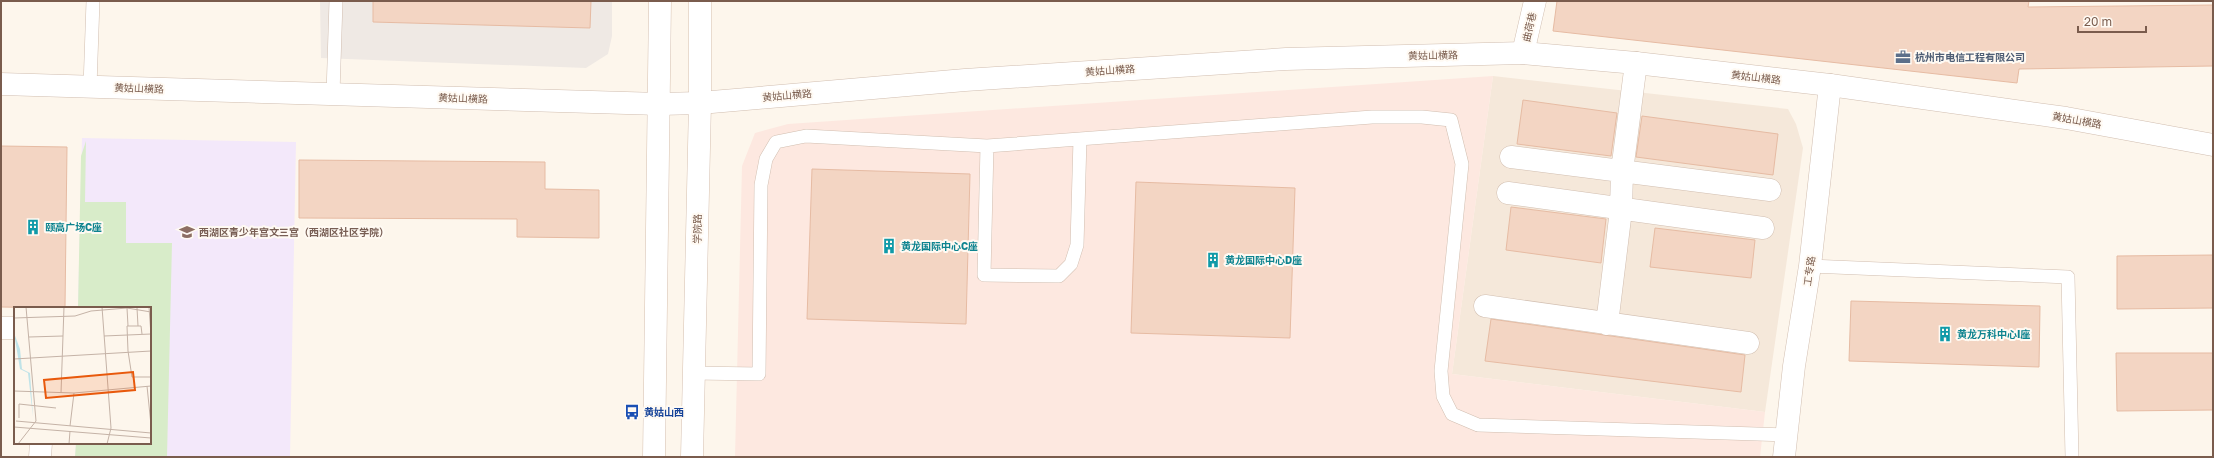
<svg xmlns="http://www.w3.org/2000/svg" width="2214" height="458" font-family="'Golos Text','Noto Sans SC',sans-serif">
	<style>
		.residential { fill: #f5e8da }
		.commercial { fill: #fde8e0 }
		.industrial { fill: #efe9e4 }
		.education { fill: #f3e8fa }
		.green { fill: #d8ecc9 }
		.building { fill: #f3d5c3; stroke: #e6bba3 }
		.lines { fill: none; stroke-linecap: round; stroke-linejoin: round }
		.service-casing { stroke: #d1beb0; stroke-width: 14 }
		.minor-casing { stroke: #d1beb0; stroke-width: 23 }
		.tertiary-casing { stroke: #d1beb0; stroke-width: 23 }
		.secondary-casing { stroke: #d6c0b0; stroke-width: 23 }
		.service { stroke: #fff; stroke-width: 13 }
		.minor { stroke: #fff; stroke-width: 22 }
		.tertiary { stroke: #fff; stroke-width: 22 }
		.secondary { stroke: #fff; stroke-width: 22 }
		.labels { text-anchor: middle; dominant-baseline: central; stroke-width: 4; stroke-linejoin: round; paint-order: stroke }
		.street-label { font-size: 10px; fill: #7a5c4d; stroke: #fffaf3 }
		.service-label { font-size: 10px; font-weight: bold; fill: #4e5e75; stroke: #fffaf3; text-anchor: start }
		.culture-label { font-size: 10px; font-weight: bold; fill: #0d838f; stroke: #fffaf3; text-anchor: start }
		.education-label { font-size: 10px; font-weight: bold; fill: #785e54; stroke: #fffaf3; text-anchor: start }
		.transit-label { font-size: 10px; font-weight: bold; fill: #164399; stroke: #fffaf3; text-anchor: start }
		.inset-road { fill: none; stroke: #c5b3a7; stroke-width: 1 }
		.view { fill: #e8590c; fill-opacity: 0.15; stroke: #e8590c; stroke-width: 2 }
		.inset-edge { fill: none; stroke: #7a5c4d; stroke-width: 2 }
	</style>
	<rect width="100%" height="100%" fill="#fdf6ec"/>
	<path class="residential" d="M1493,76l295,33 8,15 7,24 -38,264 -313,-38z"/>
	<path class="commercial" d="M1493,76l-41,298 313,38 -5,45h-1025l7,-291 13,-33 33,-9z"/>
	<path class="industrial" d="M320,1h292v35l-4,18 -22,14 -265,-10z"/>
	<path class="education" d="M82,138l214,4 -6,315h-215l1,-14h74v-135h-72z"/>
	<path class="green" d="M86,141l-1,61h41v41h46l-5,214h-92l1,-14h74v-135h-72l3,-152z"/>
	<path class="building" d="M373,1h218l-1,27 -217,-6z
		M1557,1h472l-1,6 185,-2v61l-194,3 -2,14 -464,-52z
		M1523,100l94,13 -6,43 -94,-12z
		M1642,116l136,18 -5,41 -137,-18z
		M1,146l66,1 -2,161 -64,-1z
		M299,160l246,2v27l54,1v48l-82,-1v-18l-218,-1z
		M812,169l158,5 -4,150 -159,-5z
		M1136,182l159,6 -5,150 -159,-5z
		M1511,207l95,12 -5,44 -95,-13z
		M1655,228l100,12 -4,38 -101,-11z
		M2213,255v53l-96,1v-53z
		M1851,301l189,5 -1,61 -190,-6z
		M1491,319l254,36 -4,37 -256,-31z
		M2116,353h97v57l-96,1z"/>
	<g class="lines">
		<g class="service-casing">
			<path id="service" d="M90,87l3,-86
				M333,94l3,-93
				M987,146l-3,129 75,1 12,-12 6,-19 3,-106
				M1810,266l258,11 4,180
				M694,373l65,1 2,-189 5,-26 10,-17 30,-6 181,10 385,-29h50l29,3 11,44 -21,207 2,25 9,18 26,11 308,10"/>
		</g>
		<g class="minor-casing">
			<path id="minor" d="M1523,53l12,-52
				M1511,157l259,33
				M1508,193l255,35
				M1485,306l263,37
				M1607,324l14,-114 1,-39 14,-108
				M1,328h14
				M40,457l1,-14
				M1784,457l10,-91 16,-100 20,-181"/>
		</g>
		<g class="tertiary-casing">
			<path id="tertiary" d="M1,84l659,20 40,-1 265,-23 321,-21 237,-6 113,10 194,22 236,33 147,27"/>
		</g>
		<g class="secondary-casing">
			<path id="secondary" d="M654,457l6,-456
				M692,457l8,-354v-102"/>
		</g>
		<use href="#service" class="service"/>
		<use href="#minor" class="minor"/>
		<use href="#tertiary" class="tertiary"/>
		<use href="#secondary" class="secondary"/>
	</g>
	<defs>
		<g id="office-bare" transform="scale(1.2)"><path d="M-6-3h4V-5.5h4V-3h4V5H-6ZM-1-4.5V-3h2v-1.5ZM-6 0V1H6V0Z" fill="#5c6f8a" stroke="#fffaf3" stroke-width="2.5" paint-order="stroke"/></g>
		<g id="building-bare" transform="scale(1.2)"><path d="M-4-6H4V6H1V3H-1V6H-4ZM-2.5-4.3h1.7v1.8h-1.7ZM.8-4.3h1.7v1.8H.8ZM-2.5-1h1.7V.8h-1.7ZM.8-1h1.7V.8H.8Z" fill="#0f9aa8" stroke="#fffaf3" stroke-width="2.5" paint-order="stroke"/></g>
		<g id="school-bare" transform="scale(1.2)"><path d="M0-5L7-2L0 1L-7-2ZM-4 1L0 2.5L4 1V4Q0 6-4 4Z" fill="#8d6e63" stroke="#fffaf3" stroke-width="2.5" paint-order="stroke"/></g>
		<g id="bus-bare" transform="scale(1.2)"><path d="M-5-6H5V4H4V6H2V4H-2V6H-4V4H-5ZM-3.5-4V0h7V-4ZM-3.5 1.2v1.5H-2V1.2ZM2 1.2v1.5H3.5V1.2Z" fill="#1a4fb4" stroke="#fffaf3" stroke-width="2.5" paint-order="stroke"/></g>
	</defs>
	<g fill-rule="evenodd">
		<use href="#office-bare" x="1903" y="57"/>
		<use href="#building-bare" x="33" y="227"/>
		<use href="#school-bare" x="187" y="232"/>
		<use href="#building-bare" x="889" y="246"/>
		<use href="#building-bare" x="1213" y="260"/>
		<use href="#building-bare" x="1945" y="334"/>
		<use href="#bus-bare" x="632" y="412"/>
	</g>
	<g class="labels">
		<g class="street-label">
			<text transform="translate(1529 27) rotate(-77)">曲荷巷</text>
			<text transform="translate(1433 55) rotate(-1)">黄姑山横路</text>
			<text transform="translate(1110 70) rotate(-4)">黄姑山横路</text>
			<text transform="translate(1756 77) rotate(7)">黄姑山横路</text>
			<text transform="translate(139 88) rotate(2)">黄姑山横路</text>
			<text transform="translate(787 95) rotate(-5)">黄姑山横路</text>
			<text transform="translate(463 98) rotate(2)">黄姑山横路</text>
			<text transform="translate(2077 120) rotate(10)">黄姑山横路</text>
			<text transform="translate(697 229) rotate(-89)">学院路</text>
			<text transform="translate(1809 271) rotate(-82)">工专路</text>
		</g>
		<g class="service-label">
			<text x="1915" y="57">杭州市电信工程有限公司</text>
		</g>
		<g class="culture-label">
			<text x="45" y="227">颐高广场C座</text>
			<text x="901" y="246">黄龙国际中心C座</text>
			<text x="1225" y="260">黄龙国际中心D座</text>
			<text x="1957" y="334">黄龙万科中心I座</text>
		</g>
		<g class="education-label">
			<text x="199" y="232">西湖区青少年宫文三宫（西湖区社区学院）</text>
		</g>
		<g class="transit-label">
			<text x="644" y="412">黄姑山西</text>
		</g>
	</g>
	<g transform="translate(14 307)">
		<rect width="137" height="137" fill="#fdf6ec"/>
		<path d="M0,26l6,16 2,20 8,4 3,44 -5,-44 -8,-4z" fill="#bfe3e8"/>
		<path class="inset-road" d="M88,0l9,121 -4,16M135,0l2,28M113,1l1,18M123,1l1,18M0,11l61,-2 16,-5 36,-3 24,4M90,29l47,-2M15,30l34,-1M114,44l4,26h19M114,44l-1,-25h14l1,8M0,52l137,-8M133,79l4,39M0,84l60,2 77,-7M47,86l3,-86M5,111v-14l37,4M2,114l135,12M56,119l4,-33M0,120l137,11M4,137l18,-23 -10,-114M55,137l1,-13"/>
		<path class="view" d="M119,65l2,18 -89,8 -2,-18z"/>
		<rect width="137" height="137" class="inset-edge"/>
	</g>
	<rect width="2214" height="458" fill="none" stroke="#7a5c4d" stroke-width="4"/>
	<path d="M2078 26v6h68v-6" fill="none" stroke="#7a5c4d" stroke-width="2"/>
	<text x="2084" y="26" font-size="12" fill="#7a5c4d" stroke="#fffaf3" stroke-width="3" paint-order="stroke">20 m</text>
</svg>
